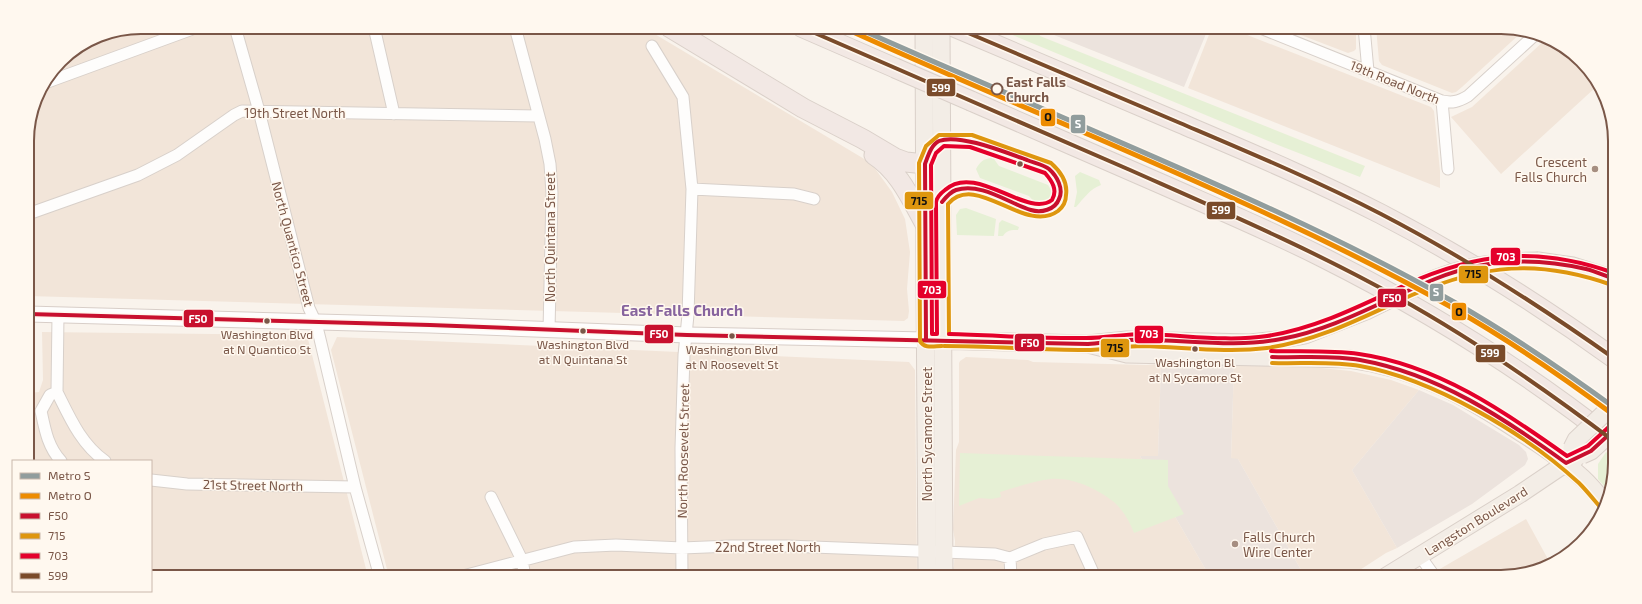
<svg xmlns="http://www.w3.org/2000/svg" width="1642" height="604" font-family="'Exo 2',sans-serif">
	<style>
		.residential { fill: #f2e5d9 }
		.industrial { fill: #ece3dd }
		.green { fill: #e6f0d5 }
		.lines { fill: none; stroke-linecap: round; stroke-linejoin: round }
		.minor-casing { stroke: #d8d0ca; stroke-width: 13 }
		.secondary-casing { stroke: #d8cec8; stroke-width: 17 }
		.primary-casing { stroke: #dad0c9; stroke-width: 19 }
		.motorway-casing { stroke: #dad0c9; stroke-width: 21 }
		.minor { stroke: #fefdfc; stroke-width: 11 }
		.secondary { stroke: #fefdfc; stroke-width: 15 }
		.primary { stroke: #f3ede6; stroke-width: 17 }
		.motorway { stroke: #f2e8e4; stroke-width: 19 }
		.primary-bridge-casing { stroke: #dad0c9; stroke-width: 19; stroke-linecap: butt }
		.motorway-bridge-casing { stroke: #dad0c9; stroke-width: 21; stroke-linecap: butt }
		.primary-bridge { stroke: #f3ede6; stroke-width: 17 }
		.motorway-bridge { stroke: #f2e8e4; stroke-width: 19 }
		.bus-1-casing { stroke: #fff8ef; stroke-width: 7 }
		.bus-2-casing { stroke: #fff8ef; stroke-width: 7 }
		.bus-3-casing { stroke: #fff8ef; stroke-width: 7 }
		.bus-4-casing { stroke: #fff8ef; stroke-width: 7 }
		.bus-1 { stroke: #c8102e; stroke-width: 4 }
		.bus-2 { stroke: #de960e; stroke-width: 4 }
		.bus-3 { stroke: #e4002b; stroke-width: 4 }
		.bus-4 { stroke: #7a4b2a; stroke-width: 4 }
		.metro-1-casing { stroke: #fff8ef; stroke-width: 8 }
		.metro-2-casing { stroke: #fff8ef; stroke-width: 8 }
		.metro-1 { stroke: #919d9d; stroke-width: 5 }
		.metro-2 { stroke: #ed8b00; stroke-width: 5 }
		.stop-dot { fill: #fff8ef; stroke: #7a5748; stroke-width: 2 }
		.bus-dot { fill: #7a5748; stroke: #fff8ef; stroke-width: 1.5 }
		.poi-dot { fill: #a68e81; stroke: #fff8ef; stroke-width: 1.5 }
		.labels { text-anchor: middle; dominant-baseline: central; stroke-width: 3; stroke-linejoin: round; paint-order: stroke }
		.bus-label { font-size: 12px; fill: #7a5748; stroke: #fff8ef }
		.stop-label { font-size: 13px; font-weight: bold; fill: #7a5748; stroke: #fff8ef; text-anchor: start }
		.street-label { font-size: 13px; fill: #7a5748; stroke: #fff8ef }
		.poi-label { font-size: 13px; fill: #7a5748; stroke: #fff8ef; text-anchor: end }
		.quarter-label { font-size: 15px; font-weight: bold; fill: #87649e; stroke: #fff8ef }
		.rim { fill: none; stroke: #7a5748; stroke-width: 2 }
		.line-badge { stroke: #fff8ef; stroke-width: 1.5 }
		.badge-label { font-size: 11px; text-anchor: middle; font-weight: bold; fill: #fff }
		.pale-badge-label { font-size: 11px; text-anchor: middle; font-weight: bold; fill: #111 }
	</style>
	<rect width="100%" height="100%" fill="#f9f3ec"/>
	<path class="residential" d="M141,27h502l228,136 21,29 13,27 5,33 -3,37 2,22 -1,7 -4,3 -876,-25 -1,-162 12,-43 27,-36 32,-19z
		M1212,27h15l204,80 3,4 6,60v17l-252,-100z
		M1280,27h76v22l-2,2 -6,2z
		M1376,27h125l22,4 -61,56 -6,5 -4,1 -70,-28 -3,-4z
		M1546,39l41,27 9,21 -95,87 -50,-57 21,-10z
		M42,332l265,3 61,242h-217v-116h-122v-68l10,-1 4,-12z
		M337,337l572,25 6,8 2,207h-528l-58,-227z
		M966,357l62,3 5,2 113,3 15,-1 -3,92h-18l70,121h-257v-8l1,-3 1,-25 -2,-12 3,-79 3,-8v-79l1,-2z
		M1234,365l87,3 30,3 40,9 28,10 -67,80 45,78 -11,5 -37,24h-44l-67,-118h-7z
		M1526,519l23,42 -41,16h-82z"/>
	<path class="industrial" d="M1046,27h158l4,2 -24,58 -135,-54z
		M1161,364l73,1 -3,93 7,1 67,118h-95l-70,-121h18z
		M1419,390l34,15 66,40 7,7 2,7 -3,6 -53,39 -75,44 -45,-78z"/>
	<path class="green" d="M993,27h44l3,9 325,130 -5,11 -82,-32z
		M991,158l3,1 5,7 49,19 4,7c0,9 -7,13 -15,13l-8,-9 -49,-18 -4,-9c4,-7 7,-10 15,-11z
		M1080,172l19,8 2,5c-11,4 -17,13 -25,22h-2l3,-15 -2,-16z
		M966,208l30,11 -2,17 -37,-1 -1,-20 4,-6z
		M1002,220l17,7 -1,3c-7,0 -11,0 -15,6h-5l1,-13z
		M1606,452l9,7 -5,34 -12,-14v-15z
		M960,453l208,7v26l16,28 -50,19c-4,-11 -11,-23 -20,-31 -17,-13 -41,-25 -63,-23 -17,2 -34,8 -51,13l1,5 -9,2 -13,-1 -20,8z"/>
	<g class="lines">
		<g class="minor-casing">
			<path id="minor" d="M235,27l24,84 50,197 7,15 4,16 35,148 25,90
				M374,27l20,87
				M515,27l30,112 5,25 2,29 -3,138
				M1258,27l184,74c10,2 16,1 26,-5l69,-63
				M1364,27l4,44
				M652,46l31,51 9,92 -4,126 -4,40 -3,93 1,129
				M45,83l153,-56
				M1442,101l6,68
				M692,189l102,5 20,5
				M28,214l110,-39 39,-20 57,-40 8,-4 296,5
				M58,315l-1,77 -7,3 -9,16c4,19 7,36 20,50
				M57,392c13,26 24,52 48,69
				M151,480l36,4 168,3
				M491,497l31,63 3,17
				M1420,556l15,21
				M1010,558l1,19
				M459,577l115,-30 42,-2 66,3 49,-2h56l208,8 15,4 34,-14 33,-7 18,40"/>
		</g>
		<g class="secondary-casing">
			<path id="secondary" d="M28,314l402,11 257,10 239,5"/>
		</g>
		<g class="primary-casing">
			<path id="primary" d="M924,27l1,253 2,297
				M941,27l3,550
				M1538,261l35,5 41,13
				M932,340l156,4 39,-4 123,3 28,-3 27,-5 61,-24
				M1088,344l39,10 222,5c64,8 118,37 171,73 21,13 41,26 59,43 10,8 18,19 27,29
				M1385,577l135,-83 46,-31 9,-4"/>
		</g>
		<g class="motorway-casing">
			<path id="motorway" d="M669,27l134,81 60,31 32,19 11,4 19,2
				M801,27l94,41
				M954,27c76,32 151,64 226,96 68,29 135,57 201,91 81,42 159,91 234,145
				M971,101c65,28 130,57 195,85 52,23 104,45 154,70 104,52 204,114 295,186
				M874,155c25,16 37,44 51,69"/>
		</g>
		<use href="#minor" class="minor"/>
		<use href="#secondary" class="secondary"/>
		<use href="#primary" class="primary"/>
		<use href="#motorway" class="motorway"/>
		<g class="primary-bridge-casing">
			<path id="primary-bridge" d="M1366,311c31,-15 62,-32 96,-41 25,-7 50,-9 76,-9
				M1572,448l4,-8 39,-37
				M1582,455l9,-4 24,-22"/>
		</g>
		<g class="motorway-bridge-casing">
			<path id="motorway-bridge" d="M895,68l76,33"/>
		</g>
		<use href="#primary-bridge" class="primary-bridge"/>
		<use href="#motorway-bridge" class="motorway-bridge"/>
		<g class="bus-1-casing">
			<path id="bus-1" d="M28,314l402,11 257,10 401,9c13,-1 26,-4 39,-4 51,-2 103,9 154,-1 55,-10 102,-39 154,-60 48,-20 100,-22 151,-10 9,2 19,7 28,10
				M926,340l-1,-176c3,-8 6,-19 14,-23 20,-8 68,12 88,19 7,3 17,5 22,9 8,7 15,20 10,30 -4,11 -18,14 -28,11 -23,-7 -50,-28 -75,-20 -6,2 -10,7 -14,12
				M1272,357c29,1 60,-2 88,3 78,14 144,58 206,103l25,-12 24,-22"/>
		</g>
		<g class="bus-2-casing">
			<path id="bus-2" d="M942,346c-8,0 -18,3 -22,-5l-1,-178 7,-17 13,-11h33l79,28c9,8 17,19 15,32 0,6 -3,12 -8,16 -33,24 -82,-40 -110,-7l1,130
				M944,346c47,0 94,4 141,4 20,0 39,-4 58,-4 41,1 83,7 124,2 52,-7 98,-32 145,-53 72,-31 126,-36 200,-10
				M1272,363c29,1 59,-2 88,3 73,13 165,67 219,117 8,8 15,17 22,25"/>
		</g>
		<g class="bus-3-casing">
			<path id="bus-3" d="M944,146l26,1 75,26c7,8 13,17 7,27 -25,19 -76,-38 -107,-10 -4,3 -8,7 -9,12l1,132h-5l-1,-169 5,-12z
				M949,334c46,1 91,5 137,4 20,0 38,-4 58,-4 41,1 83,8 123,2 50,-8 93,-30 138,-51 73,-33 133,-39 209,-12
				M1271,351c29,1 59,-1 88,3 78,11 145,57 208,102l21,-10 23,-21"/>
		</g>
		<g class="bus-4-casing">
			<path id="bus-4" d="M801,27c110,48 220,95 329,143 90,40 181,79 267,127 76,42 148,92 218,145
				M954,27c76,32 151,64 226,96 68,29 135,57 201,91 81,42 159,92 234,145"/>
		</g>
		<use href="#bus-1" class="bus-1"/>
		<use href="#bus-2" class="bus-2"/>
		<use href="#bus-3" class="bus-3"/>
		<use href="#bus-4" class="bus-4"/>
		<g class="metro-1-casing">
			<path id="metro-1" d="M855,27c81,36 162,71 244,106 120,52 241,104 355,169 56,32 109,68 161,106"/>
		</g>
		<g class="metro-2-casing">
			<path id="metro-2" d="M853,32c79,36 159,70 239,104 122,53 243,106 359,171 56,32 109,68 160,106"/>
		</g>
		<use href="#metro-1" class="metro-1"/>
		<use href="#metro-2" class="metro-2"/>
	</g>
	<circle class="stop-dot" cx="997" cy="89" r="5.5"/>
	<g class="bus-dot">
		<circle cx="1020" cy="164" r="3.5"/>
		<circle cx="267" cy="321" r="3.5"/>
		<circle cx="583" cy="331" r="3.5"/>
		<circle cx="732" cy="336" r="3.5"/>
		<circle cx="1195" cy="349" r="3.5"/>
	</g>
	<g class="poi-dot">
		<circle cx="1595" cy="169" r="4"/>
		<circle cx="1235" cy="544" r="4"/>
	</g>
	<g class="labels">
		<g class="bus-label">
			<text x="267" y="334">Washington Blvd<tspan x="267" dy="15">at N Quantico St</tspan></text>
			<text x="583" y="344">Washington Blvd<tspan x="583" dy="15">at N Quintana St</tspan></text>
			<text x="732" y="349">Washington Blvd<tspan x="732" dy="15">at N Roosevelt St</tspan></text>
			<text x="1195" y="362">Washington Bl<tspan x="1195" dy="15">at N Sycamore St</tspan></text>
		</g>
		<g class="stop-label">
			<text x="1006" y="82">East Falls<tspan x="1006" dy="15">Church</tspan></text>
		</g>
		<g class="street-label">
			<text transform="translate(1395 82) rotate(22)">19th Road North</text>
			<text x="295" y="113">19th Street North</text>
			<text transform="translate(550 237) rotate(-90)">North Quintana Street</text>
			<text transform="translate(293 244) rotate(75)">North Quantico Street</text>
			<text transform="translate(927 434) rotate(-90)">North Sycamore Street</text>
			<text transform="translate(683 451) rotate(-89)">North Roosevelt Street</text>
			<text transform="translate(253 485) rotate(1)">21st Street North</text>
			<text transform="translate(1476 521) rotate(-32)">Langston Boulevard</text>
			<text x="768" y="547">22nd Street North</text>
		</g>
		<g class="poi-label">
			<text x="1587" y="162">Crescent<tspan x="1587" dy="15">Falls Church</tspan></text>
			<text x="1243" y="537" text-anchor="start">Falls Church<tspan x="1243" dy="15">Wire Center</tspan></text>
		</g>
		<g class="quarter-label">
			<text x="682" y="310">East Falls Church</text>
		</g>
	</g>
	<path d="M0 0H1642V604H0ZM141 34H1501A107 107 0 0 1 1608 141V463A107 107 0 0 1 1501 570H141A107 107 0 0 1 34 463V141A107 107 0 0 1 141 34Z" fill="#fff8ef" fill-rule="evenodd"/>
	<path class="rim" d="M141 34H1501A107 107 0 0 1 1608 141V463A107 107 0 0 1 1501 570H141A107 107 0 0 1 34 463V141A107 107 0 0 1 141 34Z"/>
	<g class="line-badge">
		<rect x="926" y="78" width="30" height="19" rx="4" fill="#7a4b2a"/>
		<rect x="1040" y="108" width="16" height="19" rx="4" fill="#ed8b00"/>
		<rect x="1070" y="114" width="16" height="20" rx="4" fill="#919d9d"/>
		<rect x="904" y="191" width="30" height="19" rx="4" fill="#de960e"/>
		<rect x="1206" y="201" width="30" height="19" rx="4" fill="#7a4b2a"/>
		<rect x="1490" y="247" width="31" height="19" rx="4" fill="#e4002b"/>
		<rect x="1458" y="265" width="31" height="19" rx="4" fill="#de960e"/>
		<rect x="917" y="280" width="30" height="19" rx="4" fill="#e4002b"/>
		<rect x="1429" y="283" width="15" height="19" rx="4" fill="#919d9d"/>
		<rect x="1377" y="288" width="30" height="20" rx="4" fill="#c8102e"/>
		<rect x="1451" y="302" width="16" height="19" rx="4" fill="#ed8b00"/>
		<rect x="183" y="309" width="31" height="19" rx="4" fill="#c8102e"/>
		<rect x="644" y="324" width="30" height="20" rx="4" fill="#c8102e"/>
		<rect x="1134" y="325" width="30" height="19" rx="4" fill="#e4002b"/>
		<rect x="1014" y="333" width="31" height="19" rx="4" fill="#c8102e"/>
		<rect x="1100" y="338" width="30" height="20" rx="4" fill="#de960e"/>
		<rect x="1475" y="344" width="31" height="19" rx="4" fill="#7a4b2a"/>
	</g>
	<g class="badge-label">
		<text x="941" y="92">599</text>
		<text x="1078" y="128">S</text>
		<text x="1221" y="214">599</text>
		<text x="1506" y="261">703</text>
		<text x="932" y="294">703</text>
		<text x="1436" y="296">S</text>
		<text x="1392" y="302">F50</text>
		<text x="198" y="323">F50</text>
		<text x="659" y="338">F50</text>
		<text x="1149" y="338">703</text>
		<text x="1030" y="347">F50</text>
		<text x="1490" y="357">599</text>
	</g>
	<g class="pale-badge-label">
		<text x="1048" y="121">O</text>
		<text x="919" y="205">715</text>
		<text x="1473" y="278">715</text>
		<text x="1459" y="316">O</text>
		<text x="1115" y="352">715</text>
	</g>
	<rect x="12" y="460" width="140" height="132" fill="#fff8ef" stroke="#cab8ac"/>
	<rect x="20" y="473" width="20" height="6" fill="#919d9d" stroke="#cab8ac"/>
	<text x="48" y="480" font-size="12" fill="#7a5748">Metro S</text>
	<rect x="20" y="493" width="20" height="6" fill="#ed8b00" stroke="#cab8ac"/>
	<text x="48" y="500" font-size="12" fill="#7a5748">Metro O</text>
	<rect x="20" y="513" width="20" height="6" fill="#c8102e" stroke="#cab8ac"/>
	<text x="48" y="520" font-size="12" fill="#7a5748">F50</text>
	<rect x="20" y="533" width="20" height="6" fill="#de960e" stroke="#cab8ac"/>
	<text x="48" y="540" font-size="12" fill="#7a5748">715</text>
	<rect x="20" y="553" width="20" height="6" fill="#e4002b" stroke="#cab8ac"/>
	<text x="48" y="560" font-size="12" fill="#7a5748">703</text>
	<rect x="20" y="573" width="20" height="6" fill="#7a4b2a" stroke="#cab8ac"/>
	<text x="48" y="580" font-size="12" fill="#7a5748">599</text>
</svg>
